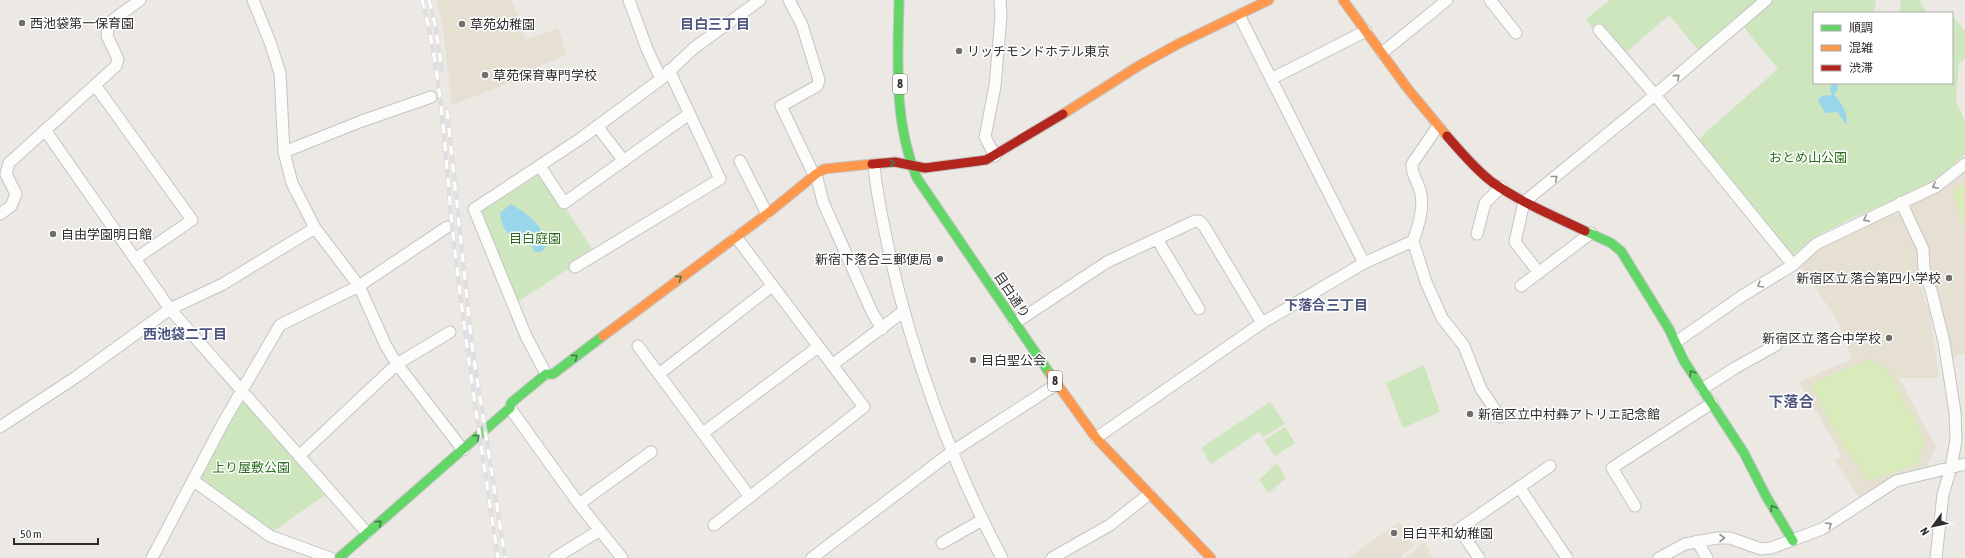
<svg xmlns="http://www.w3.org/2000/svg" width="1965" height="558" font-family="'Asap Condensed','Noto Sans JP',sans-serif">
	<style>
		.education { fill: #e6e0d3 }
		.green { fill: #cee6be }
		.pitch { fill: #d9eabb }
		.water { fill: #99d6ec }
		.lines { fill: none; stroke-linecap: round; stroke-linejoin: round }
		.street-casing { stroke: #c5c4c5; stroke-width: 13 }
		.fast-casing { stroke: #c5c4c5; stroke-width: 11 }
		.slow-casing { stroke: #c5c4c5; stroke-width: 11 }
		.jam-casing { stroke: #c5c4c5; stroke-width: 11 }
		.street { stroke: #fcfcfb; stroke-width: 11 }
		.fast { stroke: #63d668; stroke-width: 9 }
		.slow { stroke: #ff974d; stroke-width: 9 }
		.jam { stroke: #b3261e; stroke-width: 9 }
		.rail-casing { stroke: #dfdfe1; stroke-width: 4.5 }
		.rail { stroke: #fff; stroke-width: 3; stroke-dasharray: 9; stroke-linecap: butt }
		.oneway { stroke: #959594 }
		.oneway2 { stroke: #467a48 }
		.poi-dot { fill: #706f6e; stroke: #fff; stroke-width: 1.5 }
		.labels { text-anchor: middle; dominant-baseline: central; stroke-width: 3; stroke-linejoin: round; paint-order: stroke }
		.shield { fill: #fff; stroke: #6d6d6d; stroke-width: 1 }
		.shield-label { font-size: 12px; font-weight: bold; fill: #2e2e2e }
		.poi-label { font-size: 13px; fill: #2e2e2e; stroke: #fff; text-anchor: start }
		.park-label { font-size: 13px; fill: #2c6e1b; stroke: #fff }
		.street-label { font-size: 13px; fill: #2e2e2e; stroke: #fff }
		.neighbourhood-label { font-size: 14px; font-weight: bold; fill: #4d5680; stroke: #fff }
		.quarter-label { font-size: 15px; font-weight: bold; fill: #4d5680; stroke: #fff }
	</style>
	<rect width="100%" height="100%" fill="#ece8e4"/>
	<path class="education" d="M436,0h76l14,40 32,-12 9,27 -30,12 1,5 -86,33 -9,-77z
		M1965,173v180l-14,4 -25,-108 -16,-46 33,-13z
		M1893,211l7,4 16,32 6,44 8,23 9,64h-40l37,69 -9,19 -34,12 -34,20 -24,-38 7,-4 -43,-74 53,-23 -16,-41 -35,-51 18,-18z
		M1399,522l15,23 -15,13h-51z
		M1424,542l9,16h-28z"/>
	<path class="green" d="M1610,0h149l-61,50 -29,-35 -46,40 -29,-25 -8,-11z
		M1774,0h102l-2,13h-60v70h138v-68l13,16v28l-6,4 -3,39 9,19v33l-33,30 -80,34 -39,20 -20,17 -95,-114 8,-9 72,-63 -36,-44z
		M1901,0h18l8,13h-28z
		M539,168l55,84 -78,51 -39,-94z
		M1424,365l16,47 -37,16 -17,-45z
		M241,397l87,96 -56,39 -74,-54z
		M1270,402l15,22 -22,13 -4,-5 -48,32 -10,-16z
		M1285,427l10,16 -20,13 -11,-16z
		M1277,463l9,15 -17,15 -10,-13z"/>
	<path class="pitch" d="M1965,181v50l-11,-33v-8z
		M1869,359l19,11 37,70 -8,24 -49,17 -30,-44 -27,-53z"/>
	<path class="water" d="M1831,83h7v6l-4,5c9,11 13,17 13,31l-10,-13 -12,1 -7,-13 4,-4 10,-1 -2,-6z
		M511,204c15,9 38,24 34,45l-4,3h-7l-1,-4 -9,-8 -4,1c-15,-9 -17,-11 -20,-28z"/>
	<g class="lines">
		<g class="street-casing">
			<path id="street" d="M253,0l17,42 10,31 4,79 8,31 23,45 44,58 27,60 11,18 66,86
				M629,0l18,49 14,30
				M789,0l13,25 17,55 -2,6 -36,20 33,69
				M1490,0l26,33
				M1239,15l125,248
				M1599,30l56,65 138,170
				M1382,53l65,-53
				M1271,79l95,-48
				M95,85l97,135 -57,39
				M597,126l27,35
				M45,130l125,179 197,224
				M284,152l78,-31 69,-24
				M995,156l-10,-19 10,-51 6,-70 -1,-16
				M740,161l27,53
				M874,164c2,29 9,58 15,87 23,104 63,213 113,307
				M540,166l24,37 125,-89
				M816,174l7,28 49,110 10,17
				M1901,202l22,47 1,19 7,22 13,52 11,70 1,28 -5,28 -8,26 -7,64
				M0,214l11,-8 5,-12 -10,-20 3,-11 107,-97 2,-7 -11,-23 2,-13 31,-23
				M1477,234l8,-31 16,-16
				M1157,239l42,70
				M1413,241l13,41 16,36 22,28 17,43 19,28
				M575,267l145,-88 -51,-109
				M1539,273l-24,-31 9,-40 131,-107 111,-95
				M1521,286l70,-53
				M1015,323l92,-61 88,-41h4l5,5 58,97
				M1676,342l66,-46 51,-31 23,-21 121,-58 28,-22
				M638,346l112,151
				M832,365l72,-54
				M546,374l-20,-38 -52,-127 106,-70 81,-60 33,-31 66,-48
				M659,374l113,-88
				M1702,389l33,-21 41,-23
				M510,408l69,96 43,54
				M0,427l76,-50 94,-68 53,-25 92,-56
				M703,433l115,-86
				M1096,438l166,-115 102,-60 49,-22c5,-13 11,-32 8,-47 -2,-11 -10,-19 -9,-30l26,-38
				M299,456l98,-92 53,-32
				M194,481l76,55 60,22
				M1519,487l48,71
				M579,504l72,-52
				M1635,506l-23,-38 100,-65
				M714,525l150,-118 -128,-170
				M1697,541l10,17
				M942,543l40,-23
				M152,558l71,-135 57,-98 79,-39 88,-59
				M555,558l45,-28
				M812,558l141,-107 104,-67
				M1052,558l58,-33 39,-31
				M1479,558l-20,-29 91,-63
				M1659,558l26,-14 32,-6h13l31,11 10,-1 51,-19 74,-48 69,-17"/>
		</g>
		<g class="fast-casing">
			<path id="fast" d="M899,0c-1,60 -6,121 18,178l133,196
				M1585,231l26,12 10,8 48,78 15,32 60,92 22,43 27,45
				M339,558l171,-150 1,-5 35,-29h7l50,-38"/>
		</g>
		<g class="slow-casing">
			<path id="slow" d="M1343,0l65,89 39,47
				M1063,114l77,-49 38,-21 91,-44
				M603,336l164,-122 49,-40 8,-5 48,-5
				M1050,374l46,64 115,120"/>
		</g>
		<g class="jam-casing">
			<path id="jam" d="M1447,136c14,16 28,33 45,46 28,20 62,34 93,49
				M872,164l23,-2 30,6 61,-8 77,-46"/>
		</g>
		<use href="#street" class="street"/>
		<use href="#fast" class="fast"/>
		<use href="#slow" class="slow"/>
		<use href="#jam" class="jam"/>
		<g class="rail-casing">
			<path id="rail" d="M422,0c21,79 23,162 32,243 12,105 28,210 44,315
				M429,0l7,29 6,42
				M447,110l25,236 33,212"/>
		</g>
		<use href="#rail" class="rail"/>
	</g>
	<defs><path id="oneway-chevron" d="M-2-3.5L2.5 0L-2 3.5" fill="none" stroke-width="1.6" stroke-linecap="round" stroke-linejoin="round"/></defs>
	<g class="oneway">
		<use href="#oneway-chevron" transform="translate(1677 77) rotate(-41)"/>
		<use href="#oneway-chevron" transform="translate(1555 178) rotate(-39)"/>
		<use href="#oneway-chevron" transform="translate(1935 186) rotate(153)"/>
		<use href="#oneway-chevron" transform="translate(1866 219) rotate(154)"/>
		<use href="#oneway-chevron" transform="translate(1760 285) rotate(149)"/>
		<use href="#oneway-chevron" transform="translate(1829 525) rotate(-33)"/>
		<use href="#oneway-chevron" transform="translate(1722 538)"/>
	</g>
	<g class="oneway2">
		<use href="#oneway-chevron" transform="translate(892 163) rotate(1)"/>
		<use href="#oneway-chevron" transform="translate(679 278) rotate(-36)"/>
		<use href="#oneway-chevron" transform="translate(575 357) rotate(-37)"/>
		<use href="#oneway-chevron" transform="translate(1692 373) rotate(-123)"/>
		<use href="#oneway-chevron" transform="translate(477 437) rotate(-42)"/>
		<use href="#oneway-chevron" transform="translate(1773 508) rotate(-121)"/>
		<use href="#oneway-chevron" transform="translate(379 523) rotate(-41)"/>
	</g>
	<g class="poi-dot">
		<circle cx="22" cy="23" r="4"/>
		<circle cx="462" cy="24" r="4"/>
		<circle cx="959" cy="51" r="4"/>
		<circle cx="485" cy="75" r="4"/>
		<circle cx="53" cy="234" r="4"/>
		<circle cx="940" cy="259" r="4"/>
		<circle cx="1949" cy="278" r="4"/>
		<circle cx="1889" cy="338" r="4"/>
		<circle cx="973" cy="360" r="4"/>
		<circle cx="1470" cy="414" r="4"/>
		<circle cx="1394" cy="533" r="4"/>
	</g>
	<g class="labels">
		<g class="shield">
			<rect x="893" y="74" width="14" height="20" rx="3"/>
			<rect x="1048" y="371" width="14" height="20" rx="3"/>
		</g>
		<g class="shield-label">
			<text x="900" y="84">8</text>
			<text x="1055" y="381">8</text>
		</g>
		<g class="poi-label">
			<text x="30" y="23">西池袋第一保育園</text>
			<text x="470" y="24">草苑幼稚園</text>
			<text x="967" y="51">リッチモンドホテル東京</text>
			<text x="493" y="75">草苑保育専門学校</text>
			<text x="61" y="234">自由学園明日館</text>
			<text x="932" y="259" text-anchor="end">新宿下落合三郵便局</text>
			<text x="1941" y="278" text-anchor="end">新宿区立 落合第四小学校</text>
			<text x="1881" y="338" text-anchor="end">新宿区立 落合中学校</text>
			<text x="981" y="360">目白聖公会</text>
			<text x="1478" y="414">新宿区立中村彝アトリエ記念館</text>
			<text x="1402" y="533">目白平和幼稚園</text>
		</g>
		<g class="park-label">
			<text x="1808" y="157">おとめ山公園</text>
			<text x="535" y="238">目白庭園</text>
			<text x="251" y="467">上り屋敷公園</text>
		</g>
		<g class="street-label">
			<text transform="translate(1012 295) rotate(56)">目白通り</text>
		</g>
		<g class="neighbourhood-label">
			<text x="715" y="24">目白三丁目</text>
			<text x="1326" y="305">下落合三丁目</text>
			<text x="185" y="334">西池袋二丁目</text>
		</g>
		<g class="quarter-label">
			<text x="1791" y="401">下落合</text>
		</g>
	</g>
	<rect x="1813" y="12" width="140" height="72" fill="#ffffff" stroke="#ababab"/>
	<rect x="1821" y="25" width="20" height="6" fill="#63d668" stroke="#ababab"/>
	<text x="1849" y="32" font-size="12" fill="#2e2e2e">順調</text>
	<rect x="1821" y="45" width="20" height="6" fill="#ff974d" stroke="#ababab"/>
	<text x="1849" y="52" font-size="12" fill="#2e2e2e">混雑</text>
	<rect x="1821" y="65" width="20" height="6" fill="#b3261e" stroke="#ababab"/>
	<text x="1849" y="72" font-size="12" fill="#2e2e2e">渋滞</text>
	<g transform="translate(1933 526) rotate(237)" stroke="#ffffff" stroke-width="3" paint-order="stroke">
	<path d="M0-3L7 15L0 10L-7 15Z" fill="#2e2e2e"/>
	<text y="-6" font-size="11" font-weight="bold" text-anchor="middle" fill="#2e2e2e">N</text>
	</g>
	<path d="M14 538v6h84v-6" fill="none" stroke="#2e2e2e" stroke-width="2"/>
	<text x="20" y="538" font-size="12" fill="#2e2e2e" stroke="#ffffff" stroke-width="3" paint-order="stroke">50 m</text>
</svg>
